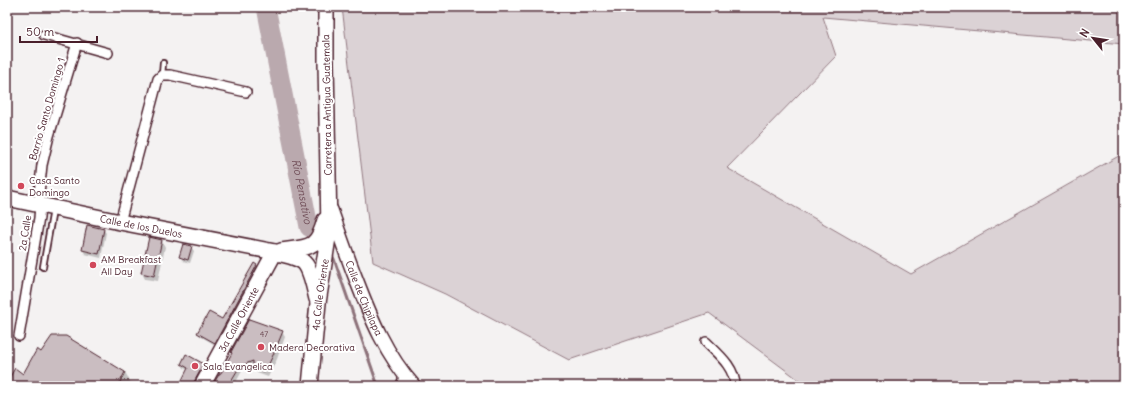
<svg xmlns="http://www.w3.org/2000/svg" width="1131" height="393" font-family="Delius,sans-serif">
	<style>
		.green { fill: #dbd2d5; stroke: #927880 }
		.shadow { fill: #0003 }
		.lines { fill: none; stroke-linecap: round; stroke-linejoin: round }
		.stream { stroke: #8d727a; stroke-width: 3 }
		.river { stroke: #baa9ae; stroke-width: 19 }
		.building { fill: #cabdc1; stroke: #4a1f2b }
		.service-casing { stroke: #4a1f2b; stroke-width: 8 }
		.minor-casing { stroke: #4a1f2b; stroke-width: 12 }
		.tertiary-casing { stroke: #4a1f2b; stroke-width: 15 }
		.secondary-casing { stroke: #4a1f2b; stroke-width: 16 }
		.primary-casing { stroke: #4a1f2b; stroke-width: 18 }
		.service { stroke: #fff; stroke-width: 4.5 }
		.minor { stroke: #fff; stroke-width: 9 }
		.tertiary { stroke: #fff; stroke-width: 12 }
		.secondary { stroke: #fff; stroke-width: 13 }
		.primary { stroke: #fff; stroke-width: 15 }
		.poi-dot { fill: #d1495b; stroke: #fff; stroke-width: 1.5 }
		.labels { text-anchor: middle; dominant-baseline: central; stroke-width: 4; stroke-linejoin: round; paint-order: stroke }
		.number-label { font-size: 8px; fill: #6a4650 }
		.street-label { font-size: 10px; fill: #4a1f2b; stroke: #fff }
		.poi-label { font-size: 10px; fill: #4a1f2b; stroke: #fff; text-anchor: start }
		.water-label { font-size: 11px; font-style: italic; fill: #714f59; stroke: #fff }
	</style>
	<rect width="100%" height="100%" fill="#f4f2f2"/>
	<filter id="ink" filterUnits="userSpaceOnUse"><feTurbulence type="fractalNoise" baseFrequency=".025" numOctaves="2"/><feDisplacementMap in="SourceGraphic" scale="8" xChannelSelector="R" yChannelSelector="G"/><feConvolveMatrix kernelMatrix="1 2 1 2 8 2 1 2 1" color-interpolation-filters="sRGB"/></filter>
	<g filter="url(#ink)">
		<path class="green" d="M342,7h782v37l-301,-27 13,39 -109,112 184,106 213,-121v233h-317l-98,-73 -140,47 -124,-66 -72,-32z"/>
		<path class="shadow" d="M88,226l16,4 2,3 -5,25 -16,-4 -2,-4z
			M162,241l3,6 -7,34 -13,-2 -3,-6z
			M191,247l3,4 -4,12 -7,-2 -2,-4z
			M254,265l3,1 2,4 -42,76 -17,-10 -1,-3 24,-12z
			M282,332l3,5 -8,22 -9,18 -11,-4 -3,-7 -12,5 -8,15h-21z
			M41,353l84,19 6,11 -1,3h-123v-2l16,-9z
			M182,364l21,1 2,3 -9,18h-14l-1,-2 7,-14 -4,-2z"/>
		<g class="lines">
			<path class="stream" d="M309,227l5,8
				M331,254l3,5 44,127"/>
			<path class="river" id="s1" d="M266,7l43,220"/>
		</g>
		<path class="building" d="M87,225l17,4 -5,25 -17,-4z
			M149,237l13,3 -8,36 -13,-3z
			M183,244l9,2 -4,14 -9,-3z
			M254,263l3,2 -42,78 -18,-10 12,-21 13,7z
			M249,319l34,12 -9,22 -9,19 -12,-4v-7l-13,5 -12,20h-16l8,-13h1l11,-20 -1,-1z
			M52,336h14l59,36 -7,14h-111v-4l8,-14 8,6 14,-25 4,3z
			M186,354l18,10 -10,18 -1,4h-9l-4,-2 8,-16 -7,-4z"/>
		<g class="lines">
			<g class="service-casing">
				<path id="service" d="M162,75l1,-12
					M43,267l10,-57"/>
			</g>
			<g class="minor-casing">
				<path id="minor" d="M44,35l64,18
					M120,222l38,-143 4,-4h8l76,17
					M19,336l20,-118 1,-13 -1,-12 3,-28 7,-29 28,-93
					M706,342c12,12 29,25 29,44"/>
			</g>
			<g class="tertiary-casing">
				<path id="tertiary" d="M402,386l4,-9"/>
			</g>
			<g class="secondary-casing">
				<g id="secondary">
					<path id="s2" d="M331,210c8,23 16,46 25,69 15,39 30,76 58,107"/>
				</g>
			</g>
			<g class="primary-casing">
				<g id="primary">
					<path id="s3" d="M7,198l113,24 155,30c8,3 19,4 27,9 9,6 12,27 15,38"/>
					<path d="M281,251c28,-4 36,-1 44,-31"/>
					<path id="s4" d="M202,386l73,-134"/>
					<path id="s5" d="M310,386l8,-83 11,-72 -3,-169v-55"/>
				</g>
			</g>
			<use href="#service" class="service"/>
			<use href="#minor" class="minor"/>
			<use href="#tertiary" class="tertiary"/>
			<use href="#secondary" class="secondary"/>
			<use href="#primary" class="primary"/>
		</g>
	</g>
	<g class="poi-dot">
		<circle cx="21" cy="186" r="4"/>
		<circle cx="93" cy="265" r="4"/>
		<circle cx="261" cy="347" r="4"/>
		<circle cx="195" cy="366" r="4"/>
	</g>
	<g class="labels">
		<g class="number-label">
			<text x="264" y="334">47</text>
		</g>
		<g class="street-label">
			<text transform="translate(327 105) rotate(-91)">Carretera a Antigua Guatemala</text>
			<text transform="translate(47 109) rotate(-74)">Barrio Santo Domingo 1</text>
			<text stroke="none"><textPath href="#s3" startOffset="137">Calle de los Duelos</textPath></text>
			<text transform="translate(25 233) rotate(-81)">2a Calle</text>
			<text stroke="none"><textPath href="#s5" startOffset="92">4a Calle Oriente</textPath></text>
			<text stroke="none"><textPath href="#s2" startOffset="94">Calle de Chipilapa</textPath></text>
			<text stroke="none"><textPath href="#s4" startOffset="76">3a Calle Oriente</textPath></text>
		</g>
		<g class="poi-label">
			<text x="29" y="180">Casa Santo<tspan x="29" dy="12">Domingo</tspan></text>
			<text x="101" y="259">AM Breakfast<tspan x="101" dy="12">All Day</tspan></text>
			<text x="269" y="347">Madera Decorativa</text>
			<text x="203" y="366">Sala Evangelica</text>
		</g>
		<g class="water-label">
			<text stroke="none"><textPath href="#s1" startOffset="188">Río Pensativo</textPath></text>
		</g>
	</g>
	<rect width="1131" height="393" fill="none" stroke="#fff" stroke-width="24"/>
	<rect x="12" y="12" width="1107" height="369" fill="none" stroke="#4a1f2b" stroke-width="1.5" filter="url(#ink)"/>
	<g transform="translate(1093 38) rotate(300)" stroke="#ffffff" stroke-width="3" paint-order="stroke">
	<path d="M0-3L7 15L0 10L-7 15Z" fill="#4a1f2b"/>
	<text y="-6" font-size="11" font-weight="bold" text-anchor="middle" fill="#4a1f2b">N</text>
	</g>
	<path d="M20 36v6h77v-6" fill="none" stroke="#4a1f2b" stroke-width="2"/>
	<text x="26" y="36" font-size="12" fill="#4a1f2b" stroke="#ffffff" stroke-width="3" paint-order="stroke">50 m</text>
</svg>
